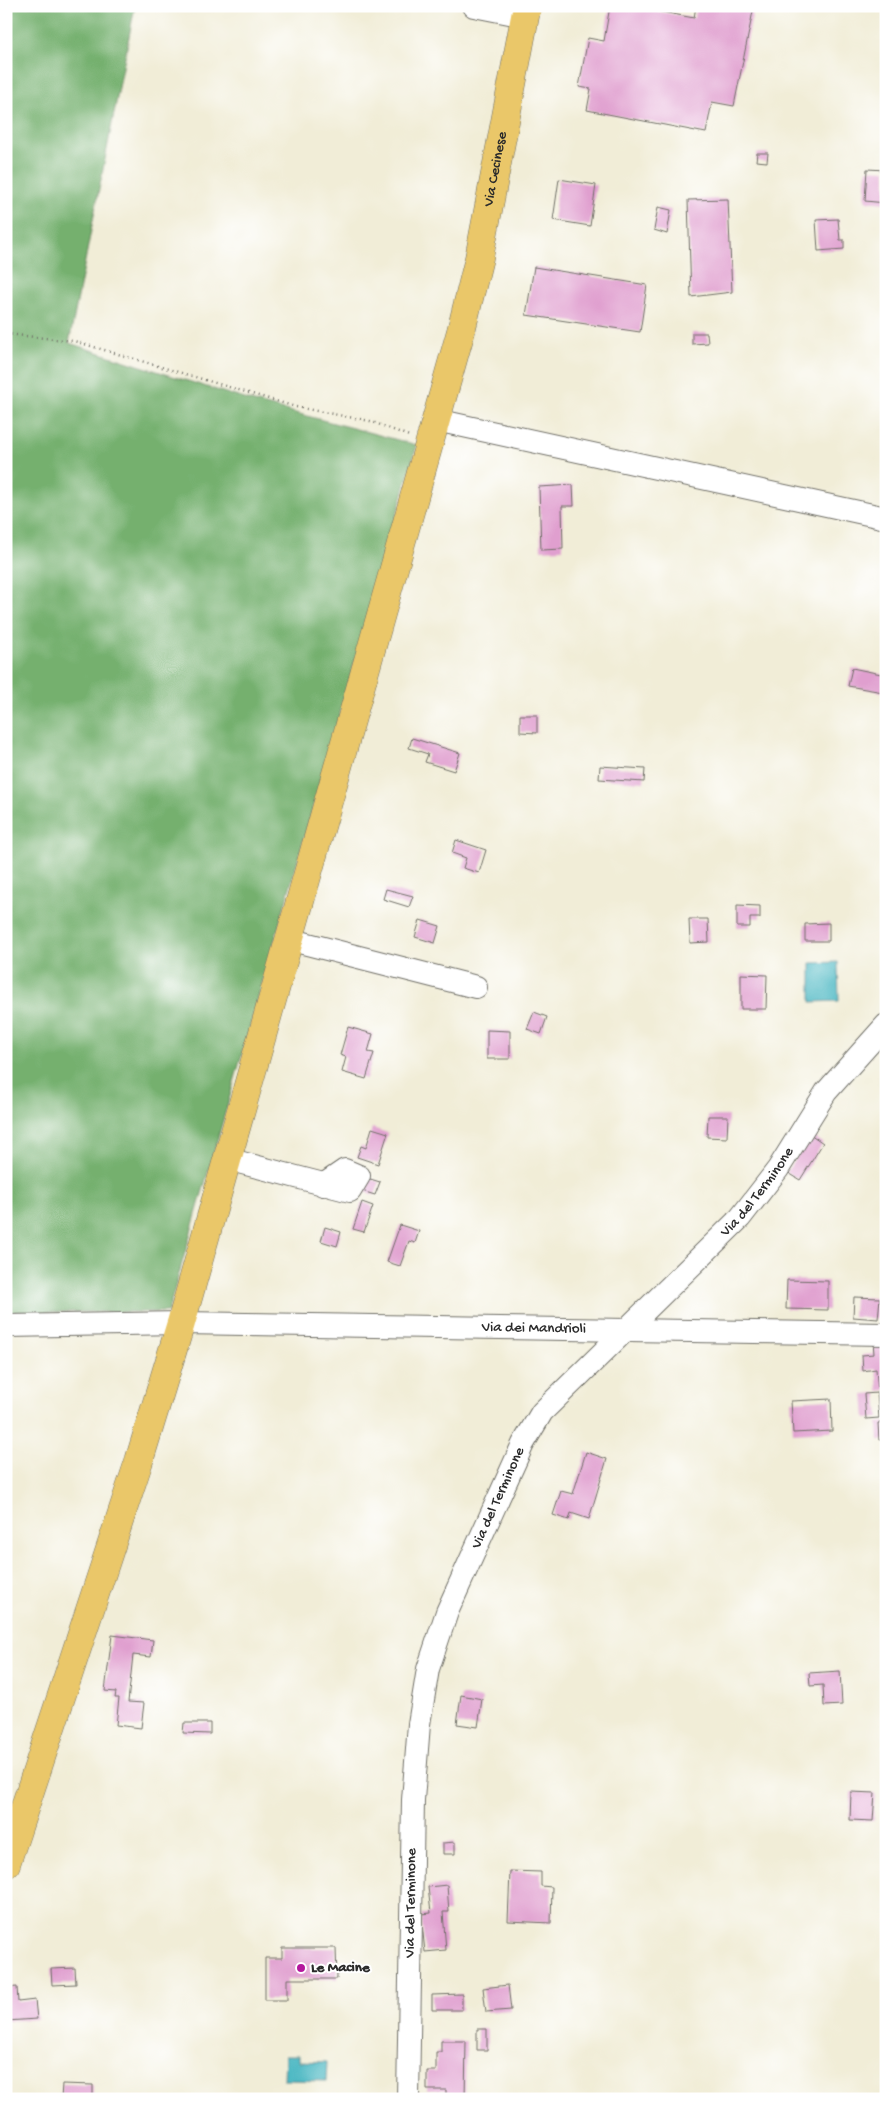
<svg xmlns="http://www.w3.org/2000/svg" width="892" height="2105" font-family="'Gochi Hand',sans-serif">
	<style>
		.forest { fill: #75b06e; stroke: #506e4c }
		.water { fill: #47b6c1; stroke: #397076 }
		.building { fill: #e09fcf }
		.lines { fill: none; stroke-linecap: round; stroke-linejoin: round }
		.minor-casing { stroke: #706f67; stroke-width: 24 }
		.major-casing { stroke: #706f67; stroke-width: 29 }
		.path { stroke: #706f67; stroke-width: 2.5; stroke-dasharray: 1 4; stroke-linecap: butt }
		.minor { stroke: #fff; stroke-width: 22 }
		.major { stroke: #eac769; stroke-width: 28 }
		.poi-dot { fill: #b5179e; stroke: #fff; stroke-width: 2 }
		.labels { text-anchor: middle; dominant-baseline: central; stroke-width: 4; stroke-linejoin: round; paint-order: stroke }
		.street-label { font-size: 15px; fill: #2b2b2b; stroke: #fff }
		.poi-label { font-size: 15px; font-weight: bold; fill: #2b2b2b; stroke: #fff; text-anchor: start }
	</style>
	<rect width="100%" height="100%" fill="#fff"/>
	<filter id="ink" filterUnits="userSpaceOnUse"><feTurbulence type="fractalNoise" baseFrequency=".02" numOctaves="2"/><feDisplacementMap in="SourceGraphic" scale="10" xChannelSelector="R" yChannelSelector="G"/><feConvolveMatrix kernelMatrix="1 2 1 2 8 2 1 2 1" color-interpolation-filters="sRGB"/></filter>
	<filter id="wash" filterUnits="userSpaceOnUse"><feTurbulence type="fractalNoise" baseFrequency=".0096" numOctaves="4" result="noise"/><feDisplacementMap in="SourceGraphic" scale="20" xChannelSelector="R" yChannelSelector="G"/><feGaussianBlur stdDeviation="1.12" result="paint"/><feColorMatrix in="noise" values="0 0 0 0 0 0 0 0 0 0 0 0 0 0 0 0 0 1.4 0 .05"/><feComposite in="paint" operator="in"/></filter>
	<g filter="url(#wash)">
		<rect width="100%" height="100%" fill="#f1edd7"/>
		<path class="forest" d="M6,6h129l-66,337 185,59 163,43 -249,867h-162z"/>
		<path class="water" d="M838,962l1,39 -28,1v-39z
			M285,2055h14v6l28,1 -1,19 -42,-1z"/>
		<g id="blocks">
			<path class="building" d="M610,6h20l64,12 2,-12h58l-20,100 -22,-4 -6,31 -119,-23 4,-21 -12,-2 9,-49 16,3z
				M757,153h11l-1,9 -11,-1z
				M867,169l19,1v33l-21,-2z
				M559,179l37,6 -6,41 -37,-6z
				M728,199l4,93 -41,5 -3,-97z
				M658,207l13,3 -4,24 -13,-4z
				M838,219l2,21h4v9l-26,2 -2,-31z
				M534,267l113,18 -7,47 -114,-17z
				M692,333h15l1,10 -16,1z
				M573,485l1,21h-12l1,43 -22,1 -2,-63z
				M852,668l34,7 -3,17 -35,-6z
				M520,715h17v18l-17,-1z
				M412,738l48,15 -6,18 -29,-9 3,-8 -19,-6z
				M600,766l45,3 -1,13 -45,-3z
				M456,840l30,10 -7,23 -16,-5 3,-10 -14,-5z
				M386,889l27,7 -4,11 -26,-8z
				M737,905l23,1v12h-10v9h-13z
				M689,919h19l1,23 -19,1z
				M420,920l20,6 -5,17 -20,-6z
				M829,923v18h-24v-17z
				M741,974l26,1 -1,34h-25z
				M534,1012l13,5 -6,17 -14,-5z
				M348,1027l25,7 -5,18 6,1 -8,26 -24,-7 4,-15 -6,-2z
				M487,1030l23,1v28h-23z
				M708,1116h20l-1,22 -20,-1z
				M372,1128l16,5 -10,31 -21,-7 4,-11 5,2z
				M810,1134l13,9 -23,37 -13,-8z
				M367,1178l13,4 -5,13 -13,-4z
				M362,1202l11,4 -9,26 -11,-3z
				M400,1225l19,6 -4,12 -6,-2 -9,25 -13,-4z
				M325,1227l16,5 -4,14 -16,-5z
				M787,1280l41,1v29l-42,-1z
				M854,1297l26,1 -2,21 -25,-2z
				M886,1340v50l-8,1 -2,-22 -13,2 -1,-16 12,-1 -1,-13z
				M877,1393l2,25 -13,1 -2,-25z
				M831,1399l1,32 -39,2 -2,-32z
				M886,1422v18h-7l-1,-17z
				M586,1452l21,7 -18,60 -18,-6 -2,7 -16,-5 8,-24 12,3z
				M112,1635l41,5 -2,17 -18,-2 -5,47 16,1 -3,25 -25,-3 3,-27h-4l1,-6 -11,-1z
				M840,1671l2,34 -18,1 -1,-21 -13,1 -1,-13z
				M461,1695l21,4 -4,28 -21,-3z
				M184,1723h26v11l-27,-1z
				M851,1792l24,1 -2,28 -23,-1z
				M455,1842v12h-12v-11z
				M510,1871l31,1v14l11,1 -1,36 -43,-2z
				M447,1885l2,27h-6l3,38 -21,2 -4,-38 10,-1 -3,-26z
				M282,1948h54l1,31h-50v21h-22v-42h17z
				M75,1968l1,16 -24,1 -1,-16z
				M508,1985l3,25 -25,2 -3,-24z
				M17,1987l1,15 17,-2 2,19 -31,2v-33z
				M462,1994v16h-30v-15z
				M477,2029h10v21h-10z
				M441,2041h25l-1,58h-19v-9h-19v-19h9v-19h5z
				M62,2084l31,1v14h-32z"/>
		</g>
	</g>
	<g filter="url(#ink)">
		<use href="#blocks" fill-opacity="0" stroke="#706f67" stroke-width="1"/>
		<g class="lines">
			<g class="minor-casing">
				<g id="minor">
					<path d="M474,6l51,10"/>
					<path d="M436,420l450,98"/>
					<path d="M288,939l188,48"/>
					<path d="M227,1159l123,32 9,-15 -14,-6 -22,15"/>
					<path id="s1" d="M6,1326l175,-3 705,11"/>
					<path id="s2" d="M408,2099l5,-299 6,-76 9,-55 19,-57 76,-168 19,-32 198,-194 38,-49 48,-77 60,-67"/>
				</g>
			</g>
			<g class="major-casing">
				<g id="major">
					<path id="s3" d="M6,1864l133,-403 42,-138 280,-992 18,-73 48,-252"/>
				</g>
			</g>
			<path class="path" d="M6,334l68,7 222,66 74,14 39,15"/>
			<use href="#minor" class="minor"/>
			<use href="#major" class="major"/>
		</g>
	</g>
	<circle class="poi-dot" cx="301" cy="1968" r="5"/>
	<g class="labels">
		<g class="street-label">
			<text stroke="none"><textPath href="#s3" startOffset="1765">Via Cecinese</textPath></text>
			<text stroke="none"><textPath href="#s2" startOffset="1021">Via del Terminone</textPath></text>
			<text stroke="none"><textPath href="#s1" startOffset="528">Via dei Mandrioli</textPath></text>
			<text stroke="none"><textPath href="#s2" startOffset="616">Via del Terminone</textPath></text>
			<text stroke="none"><textPath href="#s2" startOffset="196">Via del Terminone</textPath></text>
		</g>
		<g class="poi-label">
			<text x="311" y="1968">Le Macine</text>
		</g>
	</g>
	<rect width="892" height="2105" fill="none" stroke="#fff" stroke-width="25"/>
</svg>
